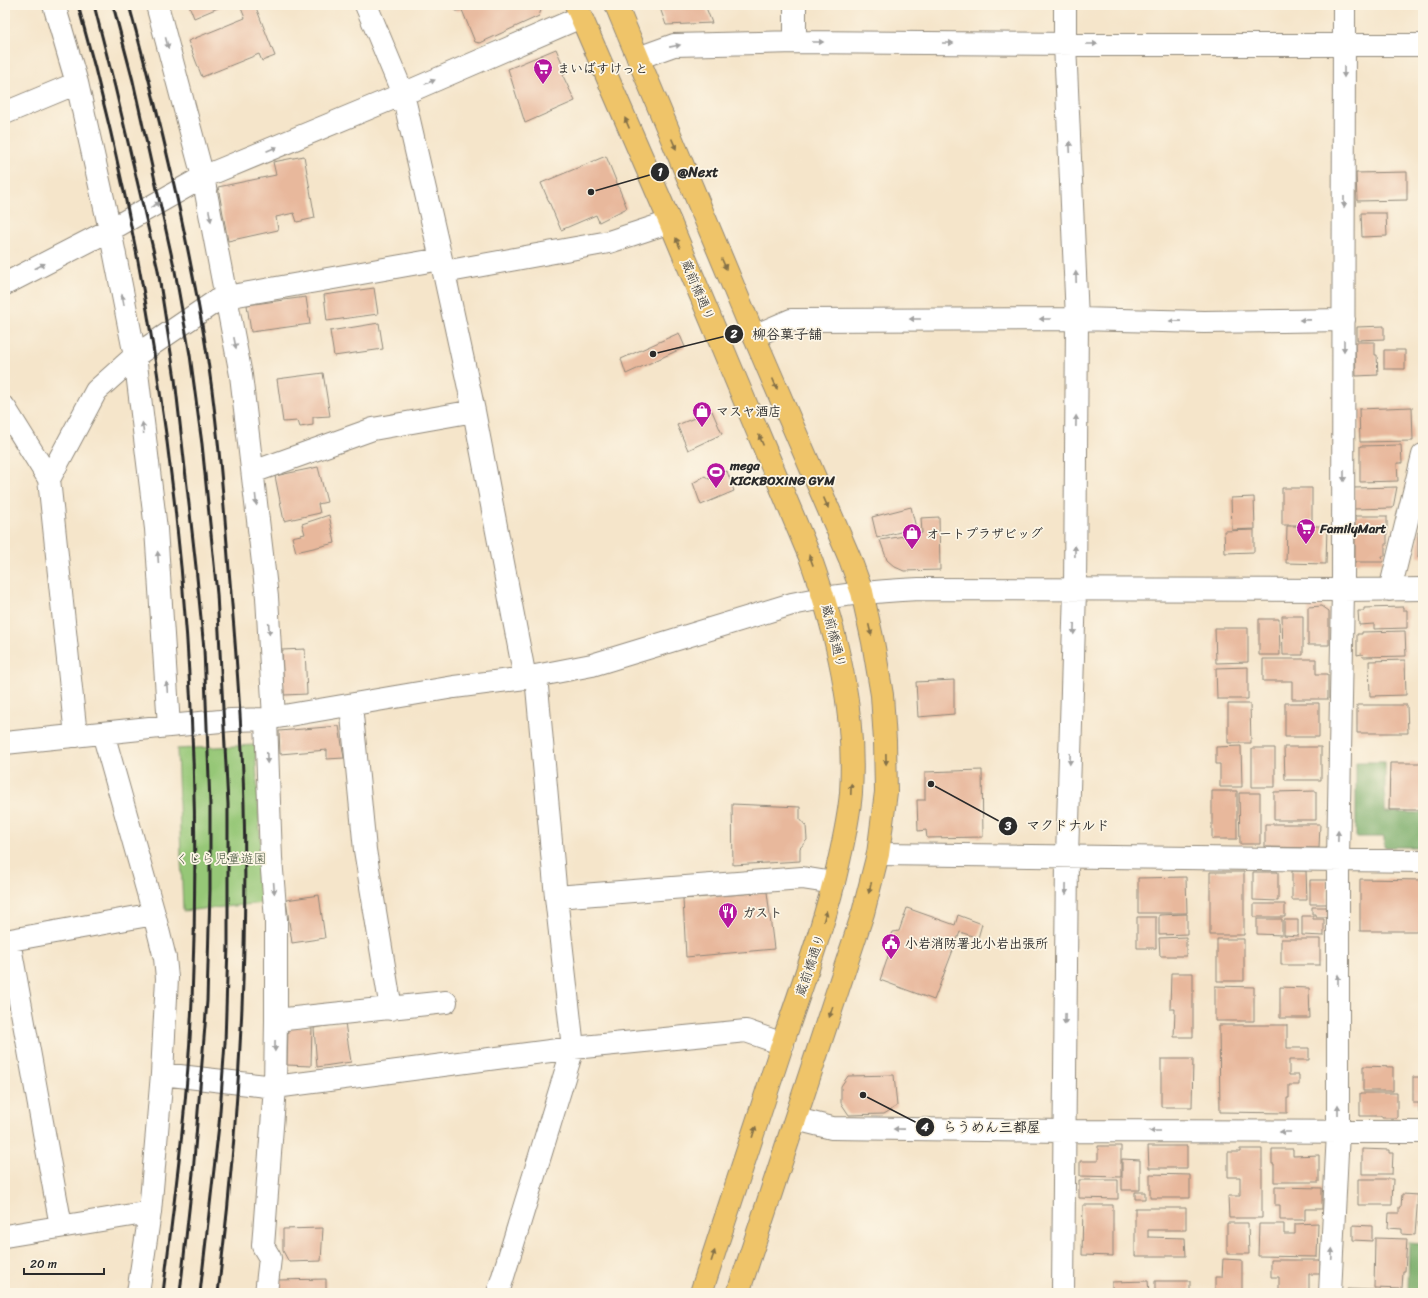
<svg xmlns="http://www.w3.org/2000/svg" width="1428" height="1298" font-family="Sriracha,'Klee One',sans-serif">
	<style>
		.green { fill: #96c777; stroke: #607951 }
		.forest { fill: #78ac68; stroke: #526c4a }
		.building { fill: #e8b89c }
		.lines { fill: none; stroke-linecap: round; stroke-linejoin: round }
		.minor-casing { stroke: #90887a; stroke-width: 24 }
		.major-casing { stroke: #90887a; stroke-width: 24 }
		.minor { stroke: #fff; stroke-width: 22 }
		.major { stroke: #efc469; stroke-width: 22 }
		.rail { stroke: #2b2b2b; stroke-width: 3 }
		.oneway { fill: #a0a0a0 }
		.oneway2 { fill: #837047 }
		.labels { text-anchor: middle; dominant-baseline: central; stroke-width: 3.5; stroke-linejoin: round; paint-order: stroke }
		.poi-label { font-size: 13px; font-weight: bold; fill: #2b2b2b; stroke: #fcf5e5; text-anchor: start }
		.street-label { font-size: 13px; fill: #2b2b2b; stroke: #fcf5e5 }
		.park-label { font-size: 13px; fill: #4b5a42; stroke: #fcf5e5 }
		.leader { fill: none; stroke: #2b2b2b; stroke-width: 1.5 }
		.callout-dot { fill: #2b2b2b; stroke: #fcf5e5; stroke-width: 1.5 }
		.mark-label { font-size: 12px; text-anchor: middle; font-weight: bold; fill: #fff }
		.callout-label { font-size: 14px; text-anchor: middle; font-weight: bold; fill: #2b2b2b; stroke: #fcf5e5; stroke-width: 3.5; stroke-linejoin: round; paint-order: stroke }
	</style>
	<rect width="100%" height="100%" fill="#fcf5e5"/>
	<filter id="ink" filterUnits="userSpaceOnUse"><feTurbulence type="fractalNoise" baseFrequency=".025" numOctaves="2"/><feDisplacementMap in="SourceGraphic" scale="8" xChannelSelector="R" yChannelSelector="G"/><feConvolveMatrix kernelMatrix="1 2 1 2 8 2 1 2 1" color-interpolation-filters="sRGB"/></filter>
	<filter id="wash" filterUnits="userSpaceOnUse"><feTurbulence type="fractalNoise" baseFrequency=".012" numOctaves="4" result="noise"/><feDisplacementMap in="SourceGraphic" scale="16" xChannelSelector="R" yChannelSelector="G"/><feGaussianBlur stdDeviation="0.9" result="paint"/><feColorMatrix in="noise" values="0 0 0 0 0 0 0 0 0 0 0 0 0 0 0 0 0 1.4 0 .05"/><feComposite in="paint" operator="in"/></filter>
	<g filter="url(#wash)">
		<rect width="100%" height="100%" fill="#f5e5ca"/>
		<path class="green" d="M255,745l9,158 -81,8 -6,-162z"/>
		<path class="forest" d="M1356,762h29v50l38,1v34h-39v-10h-28z
			M1409,1243l14,1v49h-15z"/>
		<g id="blocks">
			<path class="building" d="M189,5h36l-31,13z
				M250,5h5l20,51 -13,5 -3,-7 -57,23 -14,-36 57,-23 -4,-10z
				M453,5h89v2l-3,9 -59,27 -5,-1 -13,-32 -6,1z
				M659,5h46l7,18 -46,2z
				M556,49l10,23 -3,4 12,25 -50,22 -17,-54z
				M304,156l11,62 -18,4 -3,-9 -18,4 2,13 -50,11 -10,-54 58,-12 -3,-13z
				M606,156l21,52 -28,14 -3,-7 -35,15 -20,-47z
				M1407,172v28l-50,1 -1,-28z
				M1361,213h25l1,23 -25,1z
				M374,288l4,26 -51,7 -3,-26z
				M306,297l4,27 -59,8 -4,-27z
				M379,323l4,26 -49,7 -4,-25z
				M1384,326v13l-27,1v-13z
				M679,333l6,14 -59,27 -5,-15z
				M1355,342h20v13h2l1,20 -22,1z
				M1384,350h21v19h-21z
				M323,373l7,43 -17,1v8l-13,2 -2,-6 -15,1 -6,-43z
				M1412,407l1,34 -53,1 -1,-33z
				M712,411l10,23 -34,16 -11,-25z
				M1401,445l1,18h-5l1,18 -38,1v-36z
				M318,467l9,35 -9,2 2,9 -36,8 -9,-45z
				M727,471l7,20 -33,14 -8,-22 12,-7 4,3z
				M1397,487l-4,21 -39,1v-21z
				M1282,488h30v37h-30z
				M1254,497l1,32 -23,1 -1,-32z
				M911,507l5,21 -39,10 -5,-21z
				M329,515l6,28 -39,9 -4,-15 13,-3 -3,-10z
				M1355,516h32v28h-2v12h-3l1,6h-28z
				M939,517l1,53 -36,1 -9,-4 -8,-7 -7,-20 42,-7 -1,-15z
				M1287,526h40l-1,38 -40,-1z
				M1254,530v22l-29,1 -1,-22z
				M1418,532h5v25h-5z
				M1322,606l7,5v34h-21v-38z
				M1403,607v3h4v18l-33,1v-5l-15,1 -1,-14h6v-3z
				M1282,616h21v39h-20z
				M1259,619h20l1,36h-21z
				M1215,628h33v34l-32,1z
				M1405,631l1,25 -43,1 -1,-3 -5,1v-21h5v-2z
				M305,649l2,45 -23,1 -2,-45z
				M1263,659h53v15h12v25h-36v-18h-29z
				M1405,660l1,35 -36,1 -1,-35z
				M1248,667v32h-31l-1,-31z
				M954,680v34l-36,3 -2,-35z
				M1285,703h34v34h-34z
				M1228,704h22l1,39h-23z
				M1357,705h50l1,28h-51z
				M339,726l5,32 -17,1v-9l-47,4 -1,-23z
				M1241,746l1,41h-22v-23h-4v-17z
				M1284,747h37v33h-36z
				M1252,748h23v39h-23z
				M1390,763h33v47h-34z
				M982,770l1,67 -56,1 -1,-8 -8,1 -1,-31h8v-28z
				M1212,791h25v48h-25z
				M1316,791v29h-42v-28z
				M1239,793h21v51h-20z
				M732,804l68,3v12l6,7 1,14 -7,8v13l-67,4z
				M1265,824h55l-1,24 -54,-1z
				M1292,871h14l1,29h-15z
				M1210,872h34v63h-34z
				M1253,872h25v29l-25,-1z
				M1186,877l1,36h-49v-35z
				M1360,879l63,1v51h-63z
				M1310,880h17v24h-17z
				M767,892l7,57 -88,8 -3,-58z
				M319,895l6,43 -33,5 -6,-43z
				M1254,904h31v13h-31z
				M1312,907h17v10h-13v-3h-4z
				M907,908l48,17 3,-10 24,9 -4,14 -18,-6 -26,68 -54,-20 9,-26 -2,-8 6,-14 6,-1z
				M1187,914v20l-28,1v-20z
				M1302,916h11v3h11v17l-22,-1z
				M1137,917h19v31h-19z
				M1257,919h25v16l-25,-1z
				M1284,920h14v16l-14,-1z
				M1186,937v19h-26l-1,-18z
				M1217,939h27v42h-27z
				M1281,939h39v26h-39z
				M1171,973h22v64h-19l1,-28h-5z
				M1215,986l39,1v34h-39z
				M1280,987l29,1 1,30h-30z
				M345,1023l6,39 -34,5 -3,-39z
				M1219,1025h68v23h22v12h-20v15h10v10h-10v13h-2v15l-67,-1z
				M288,1027h24l-1,39 -24,-1z
				M1161,1059h32l-1,48h-31z
				M1363,1066l30,1v24h-30z
				M894,1075l3,31 -13,8 -35,1 -8,-12v-17l7,-10z
				M1413,1077h10v36h-4v-10h-6z
				M1360,1093h37v25h-15v-2h-22z
				M1098,1146h23v31l-41,-1v-15h18z
				M1148,1146h39v22h-38z
				M1240,1149h22v69h-33l-1,-22h12v-19h-12v-25h12z
				M1272,1149h21v7l26,-1v27h-45v-18h-2z
				M1362,1149l27,1v3h4l-1,21h-30z
				M1122,1159l18,1v30h-18z
				M1150,1174l40,1v23h-40z
				M1358,1179h35l-1,26h-34z
				M1079,1180h39v19l-39,-1z
				M1275,1187l47,1v21h-17v11h-25v-15h-5z
				M1135,1192h10v7h-10z
				M1402,1194l16,1 -3,40 -13,-1v-5l-14,-1 1,-15h10v-6h2z
				M1083,1205h30v51l-31,-1z
				M1135,1208h51v22h-38v7l37,1 1,18h-51z
				M1227,1223h21l1,31h-22z
				M1318,1223l-1,34 -59,-1 1,-32h25v10h11v-10z
				M1353,1225l19,1v15l-19,-1z
				M323,1228l-2,33 -32,1 -6,-11v-22z
				M1375,1238l32,1 -2,32h-2l-1,18 -28,-1z
				M1223,1259l19,1v33h-27v-16h7z
				M1271,1260h49v14h-11v18h-30v-15h-8z
				M326,1279v14h-49l1,-13z
				M1148,1281l1,12h-37v-11z
				M1155,1281h35v12h-35z
				M1347,1289l28,1v3h-28z"/>
		</g>
	</g>
	<g filter="url(#ink)">
		<use href="#blocks" fill-opacity="0" stroke="#90887a" stroke-width="1"/>
		<g class="lines">
			<g class="minor-casing">
				<path id="minor" d="M54,5l23,78 33,147 25,126 21,173 13,197
					M157,5l46,172 38,198 26,222 7,121
					M366,5l37,89 38,165 33,152 51,267
					M795,5v37
					M638,58l36,-13 121,-3 410,3h218
					M5,113l72,-30
					M444,272l165,-30 61,-20
					M5,284l105,-54 93,-53 200,-83 178,-77
					M754,336l37,-16 286,-1 127,3 140,-2
					M5,408l44,71 27,257
					M253,472l120,-43 101,-18
					M49,479l47,-88 39,-35 81,-55 10,-4 215,-38
					M1390,590l33,-135
					M351,705l14,145 26,159
					M266,719l5,139 5,62v100l-1,67 -12,159 7,12 -4,35
					M103,733l51,181 11,44 2,20 -5,96 -12,138 -12,81
					M5,743l164,-17 62,-6 35,-1 188,-32 71,-9 67,-13 200,-61c42,-9 84,-13 127,-15l424,1 80,-1
					M878,854l545,7
					M556,897l246,-19 32,5
					M5,941l149,-27
					M9,941l52,285
					M276,1020l170,-18
					M162,1074l113,13 298,-39 173,-17 37,13
					M796,1119l36,9 232,3 359,1
					M5,1236l145,-24
					M498,1293l75,-245 -17,-151 -20,-221
					M1063,1293l4,-436 8,-267 2,-271 -12,-275v-39
					M1330,1293l8,-161v-272l5,-270 1,-585"/>
			</g>
			<g class="major-casing">
				<path id="major" d="M576,5l94,217 140,335c27,76 46,155 41,236 -2,23 -7,46 -12,68 -13,58 -33,113 -52,169 -29,87 -57,175 -86,263
					M616,5l138,331 96,223 12,33 11,50 9,53 3,46 1,51 -8,62 -15,59 -125,380"/>
			</g>
			<use href="#minor" class="minor"/>
			<use href="#major" class="major"/>
			<path class="rail" d="M78,5c90,321 128,663 114,996 -4,97 -17,195 -29,292
				M94,5l21,82 43,183 17,109 21,188 8,82 6,156v85l-3,111 -14,172 -13,120
				M113,5l20,76 42,190 15,84 12,89 15,150 11,210v141l-3,98 -6,82 -19,168
				M129,5c30,109 56,220 75,331 13,77 19,156 25,234 7,78 13,156 15,234 4,163 -6,327 -26,489"/>
		</g>
		<defs><path id="oneway-solid" d="M-6-.8H1V-3.2L6.5 0L1 3.2V.8H-6Z"/></defs>
		<g class="oneway">
			<use href="#oneway-solid" transform="translate(818 42)"/>
			<use href="#oneway-solid" transform="translate(167 43) rotate(75)"/>
			<use href="#oneway-solid" transform="translate(948 43)"/>
			<use href="#oneway-solid" transform="translate(1092 44)"/>
			<use href="#oneway-solid" transform="translate(675 46) rotate(-11)"/>
			<use href="#oneway-solid" transform="translate(1344 72) rotate(90)"/>
			<use href="#oneway-solid" transform="translate(430 82) rotate(-23)"/>
			<use href="#oneway-solid" transform="translate(1070 147) rotate(-93)"/>
			<use href="#oneway-solid" transform="translate(272 149) rotate(-23)"/>
			<use href="#oneway-solid" transform="translate(1344 202) rotate(90)"/>
			<use href="#oneway-solid" transform="translate(155 205) rotate(-30)"/>
			<use href="#oneway-solid" transform="translate(210 216) rotate(79)"/>
			<use href="#oneway-solid" transform="translate(40 266) rotate(-27)"/>
			<use href="#oneway-solid" transform="translate(1076 277) rotate(-92)"/>
			<use href="#oneway-solid" transform="translate(123 300) rotate(-101)"/>
			<use href="#oneway-solid" transform="translate(915 319) rotate(180)"/>
			<use href="#oneway-solid" transform="translate(1045 319) rotate(180)"/>
			<use href="#oneway-solid" transform="translate(1305 320) rotate(179)"/>
			<use href="#oneway-solid" transform="translate(1175 321) rotate(-179)"/>
			<use href="#oneway-solid" transform="translate(235 343) rotate(79)"/>
			<use href="#oneway-solid" transform="translate(1344 346) rotate(90)"/>
			<use href="#oneway-solid" transform="translate(1076 421) rotate(-89)"/>
			<use href="#oneway-solid" transform="translate(143 428) rotate(-97)"/>
			<use href="#oneway-solid" transform="translate(1344 476) rotate(90)"/>
			<use href="#oneway-solid" transform="translate(256 500) rotate(84)"/>
			<use href="#oneway-solid" transform="translate(1075 551) rotate(-89)"/>
			<use href="#oneway-solid" transform="translate(158 557) rotate(-94)"/>
			<use href="#oneway-solid" transform="translate(269 629) rotate(86)"/>
			<use href="#oneway-solid" transform="translate(1074 629) rotate(92)"/>
			<use href="#oneway-solid" transform="translate(167 687) rotate(-94)"/>
			<use href="#oneway-solid" transform="translate(267 758) rotate(88)"/>
			<use href="#oneway-solid" transform="translate(1070 759) rotate(92)"/>
			<use href="#oneway-solid" transform="translate(1338 836) rotate(-89)"/>
			<use href="#oneway-solid" transform="translate(274 888) rotate(86)"/>
			<use href="#oneway-solid" transform="translate(1066 889) rotate(91)"/>
			<use href="#oneway-solid" transform="translate(1338 980) rotate(-90)"/>
			<use href="#oneway-solid" transform="translate(1065 1019) rotate(91)"/>
			<use href="#oneway-solid" transform="translate(275 1046) rotate(91)"/>
			<use href="#oneway-solid" transform="translate(1338 1110) rotate(-90)"/>
			<use href="#oneway-solid" transform="translate(899 1129) rotate(-179)"/>
			<use href="#oneway-solid" transform="translate(1155 1131) rotate(-180)"/>
			<use href="#oneway-solid" transform="translate(1285 1132) rotate(-180)"/>
			<use href="#oneway-solid" transform="translate(1332 1254) rotate(-87)"/>
		</g>
		<g class="oneway2">
			<use href="#oneway-solid" transform="translate(627 123) rotate(-113)"/>
			<use href="#oneway-solid" transform="translate(674 144) rotate(67)"/>
			<use href="#oneway-solid" transform="translate(678 243) rotate(-113)"/>
			<use href="#oneway-solid" transform="translate(724 264) rotate(67)"/>
			<use href="#oneway-solid" transform="translate(775 384) rotate(67)"/>
			<use href="#oneway-solid" transform="translate(761 440) rotate(-113)"/>
			<use href="#oneway-solid" transform="translate(826 503) rotate(67)"/>
			<use href="#oneway-solid" transform="translate(811 560) rotate(-111)"/>
			<use href="#oneway-solid" transform="translate(870 630) rotate(77)"/>
			<use href="#oneway-solid" transform="translate(886 759) rotate(89)"/>
			<use href="#oneway-solid" transform="translate(851 789) rotate(-88)"/>
			<use href="#oneway-solid" transform="translate(870 888) rotate(104)"/>
			<use href="#oneway-solid" transform="translate(825 916) rotate(-75)"/>
			<use href="#oneway-solid" transform="translate(831 1012) rotate(108)"/>
			<use href="#oneway-solid" transform="translate(754 1132) rotate(-72)"/>
			<use href="#oneway-solid" transform="translate(713 1256) rotate(-72)"/>
		</g>
	</g>
	<defs>
		<g id="supermarket-pin" transform="scale(1)"><path d="M0 17L-7.5 6A9.5 9.5 0 1 1 7.5 6Z" fill="#b5179e" stroke="#fcf5e5"/><path d="M-6-5.5h2.5l.6 2H6L4.5 2H-2.5L-4.4-4H-6ZM-1.5 3.2a1.3 1.3 0 1 0 .1 0ZM3 3.2a1.3 1.3 0 1 0 .1 0Z" fill="#fff"/></g>
		<g id="shop-pin" transform="scale(1)"><path d="M0 17L-7.5 6A9.5 9.5 0 1 1 7.5 6Z" fill="#b5179e" stroke="#fcf5e5"/><path d="M-5-2.5h2.3a2.7 3.5 0 0 1 5.4 0H5L5.5 6h-11ZM-1.5-2.5h3a1.5 2.3 0 0 0-3 0Z" fill="#fff"/></g>
		<g id="stadium-pin" transform="scale(1)"><path d="M0 17L-7.5 6A9.5 9.5 0 1 1 7.5 6Z" fill="#b5179e" stroke="#fcf5e5"/><path d="M0-5a6.5 5 0 1 0 0 10a6.5 5 0 1 0 0-10ZM-3.5-1.8h7v3.6h-7Z" fill="#fff"/></g>
		<g id="restaurant-pin" transform="scale(1)"><path d="M0 17L-7.5 6A9.5 9.5 0 1 1 7.5 6Z" fill="#b5179e" stroke="#fcf5e5"/><path d="M-5-6h1v4h1v-4h1v4h1v-4h1v5L-1.5 .5V6h-2V.5L-5-1ZM5-6V6H3V1.5H1.5Q1.5-4 5-6Z" fill="#fff"/></g>
		<g id="civic-pin" transform="scale(1)"><path d="M0 17L-7.5 6A9.5 9.5 0 1 1 7.5 6Z" fill="#b5179e" stroke="#fcf5e5"/><path d="M-.6-6.5H3V-4.5H.6V-3L4-1V1h2V6H-6V1h2V-1L-.6-3ZM-1.2 2.5V6h2.4V2.5Z" fill="#fff"/></g>
	</defs>
	<g fill-rule="evenodd">
		<use href="#supermarket-pin" x="543" y="68"/>
		<use href="#shop-pin" x="702" y="411"/>
		<use href="#stadium-pin" x="716" y="472"/>
		<use href="#supermarket-pin" x="1306" y="528"/>
		<use href="#shop-pin" x="912" y="533"/>
		<use href="#restaurant-pin" x="728" y="912"/>
		<use href="#civic-pin" x="891" y="943"/>
	</g>
	<g class="labels">
		<g class="poi-label">
			<text x="557" y="68">まいばすけっと</text>
			<text x="716" y="411">マスヤ酒店</text>
			<text x="730" y="465">mega<tspan x="730" dy="15">KICKBOXING GYM</tspan></text>
			<text x="1320" y="528">FamilyMart</text>
			<text x="926" y="533">オートプラザビッグ</text>
			<text x="742" y="912">ガスト</text>
			<text x="905" y="943">小岩消防署北小岩出張所</text>
		</g>
		<g class="street-label">
			<text transform="translate(698 290) rotate(67)">蔵前橋通り</text>
			<text transform="translate(834 636) rotate(76)">蔵前橋通り</text>
			<text transform="translate(810 965) rotate(-71)">蔵前橋通り</text>
		</g>
		<g class="park-label">
			<text x="221" y="858">くじら児童遊園</text>
		</g>
	</g>
	<path class="leader" d="M591 192L660 172M653 354L734 334M931 784L1008 826M863 1095L925 1127"/>
	<g class="callout-dot">
		<circle cx="591" cy="192" r="4"/>
		<circle cx="653" cy="354" r="4"/>
		<circle cx="931" cy="784" r="4"/>
		<circle cx="863" cy="1095" r="4"/>
		<circle cx="660" cy="172" r="10"/>
		<circle cx="734" cy="334" r="10"/>
		<circle cx="1008" cy="826" r="10"/>
		<circle cx="925" cy="1127" r="10"/>
	</g>
	<g class="mark-label">
		<text x="660" y="176">1</text>
		<text x="734" y="338">2</text>
		<text x="1008" y="830">3</text>
		<text x="925" y="1131">4</text>
	</g>
	<g class="callout-label">
		<text x="698" y="177">@Next</text>
		<text x="787" y="339">柳谷菓子舗</text>
		<text x="1068" y="830">マクドナルド</text>
		<text x="992" y="1132">らうめん三都屋</text>
	</g>
	<rect width="1428" height="1298" fill="none" stroke="#fcf5e5" stroke-width="20"/>
	<path d="M24 1268v6h80v-6" fill="none" stroke="#2b2b2b" stroke-width="2"/>
	<text x="30" y="1268" font-size="12" fill="#2b2b2b" stroke="#fcf5e5" stroke-width="3" paint-order="stroke">20 m</text>
</svg>
